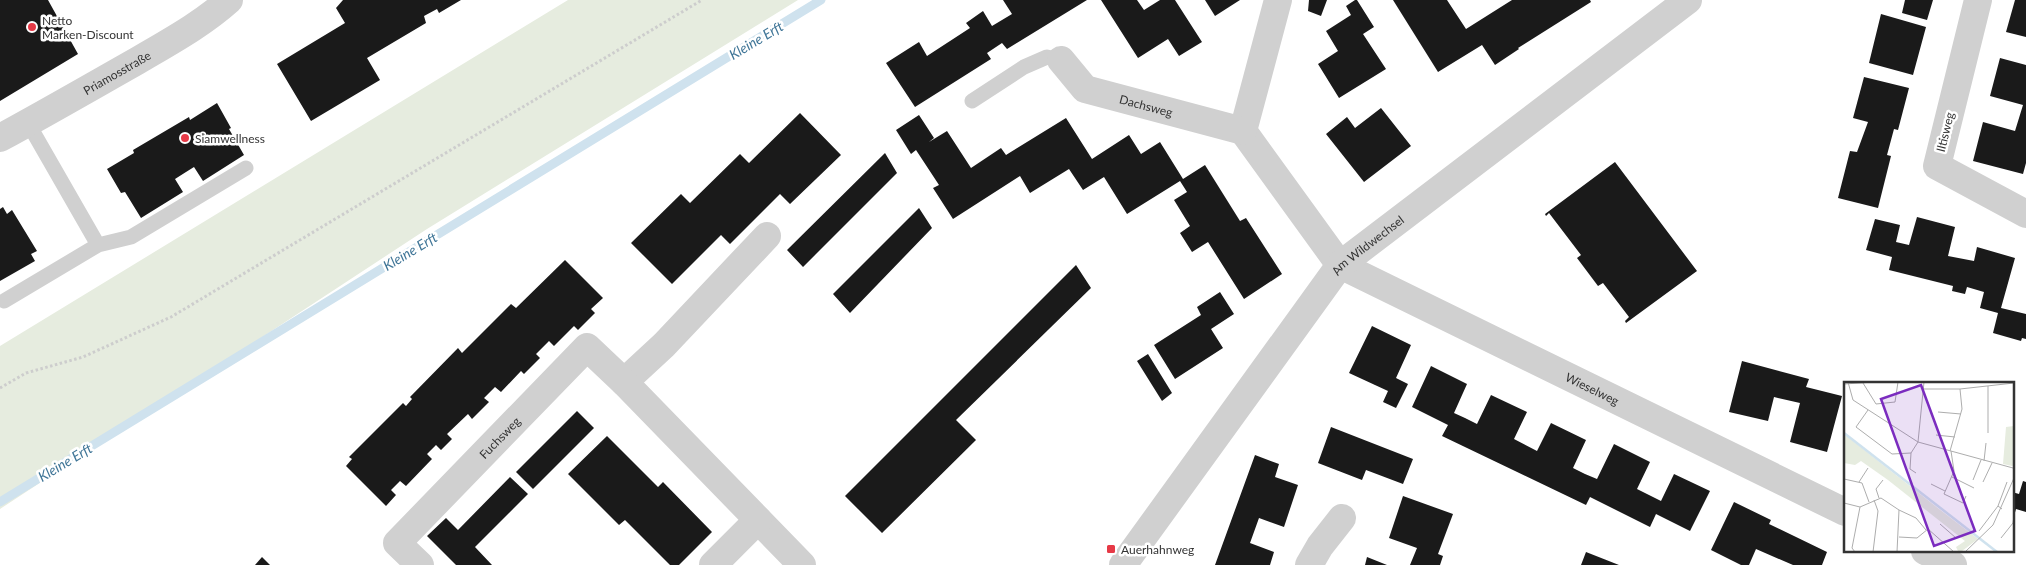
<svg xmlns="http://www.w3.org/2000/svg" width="2026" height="565" font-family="Lato,sans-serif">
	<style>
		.green { fill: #e6ecdf }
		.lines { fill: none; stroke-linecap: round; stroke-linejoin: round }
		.stream { stroke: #cfe2ee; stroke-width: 9 }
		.building { fill: #1a1a1a }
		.path { stroke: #cdcdcd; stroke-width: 3; stroke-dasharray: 2.5 2.5; stroke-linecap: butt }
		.lane { stroke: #d0d0d0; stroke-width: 15 }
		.street { stroke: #d0d0d0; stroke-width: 28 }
		.poi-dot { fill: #e63946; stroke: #fff; stroke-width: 2 }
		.labels { text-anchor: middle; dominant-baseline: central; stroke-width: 5; stroke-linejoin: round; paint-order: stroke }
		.poi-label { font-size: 12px; fill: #333; stroke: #fff; text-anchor: start }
		.street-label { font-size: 12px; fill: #333; stroke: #fff }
		.water-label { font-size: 14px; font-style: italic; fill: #3f7597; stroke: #fff }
		.inset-river { fill: none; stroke: #cfe2ee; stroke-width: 2.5 }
		.inset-road { fill: none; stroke: #adadad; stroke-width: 1 }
		.view { fill: #7b2cbf; fill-opacity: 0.15; stroke: #7b2cbf; stroke-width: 2.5 }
		.inset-edge { fill: none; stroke: #333; stroke-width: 2.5 }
	</style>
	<rect width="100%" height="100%" fill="#fff"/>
	<path class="green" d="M568,0h230l-371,229 -427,280v-163z"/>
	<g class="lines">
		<path class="stream" d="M0,502l821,-502"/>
	</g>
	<path class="building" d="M0,0h48l30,54 -78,47z
		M343,0h118l-22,13 -2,-4 -13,7 2,7 -59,35 13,22 -69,41 -34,-57 68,-41 -9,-15z
		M1003,0h84l-80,49 -5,-6 -15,10 4,6 -76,48 -29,-44 33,-21 8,14 43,-28 -4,-5 17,-12 9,15 20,-12z
		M1101,0h36l7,10 16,-10h15l27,42 -23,14 -11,-17 -30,19z
		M1205,0h35l-25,16z
		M1309,0h18l-6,16 -13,-5z
		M1355,0h2l17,27 -11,7 23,35 -47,29 -21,-34 20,-13 -12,-20 25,-16 -5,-9z
		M1393,0h54l19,29 46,-29h78l1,2 -73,46 1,1 -24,16 -13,-20 -44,27z
		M1905,0h28l-6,20 -25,-7z
		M2015,0h11v37l-20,-5z
		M1881,14l45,13 -13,48 -44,-12z
		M2000,58l26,7v98l-3,11 -50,-13 10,-39 32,9 8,-26 -33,-9z
		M1864,77l45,11 -11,42 -4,-1 -7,26 4,1 -13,52 -40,-10 12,-47 7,1 11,-30 -15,-4z
		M217,103l14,25 -2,1 15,26 -41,26 -9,-14 -8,5 -11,7 8,13 -42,26 -16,-26 -4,1 -14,-24 27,-16 -1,-3 56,-33 1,3z
		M1381,108l30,38 -47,36 -38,-48 21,-17 8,11z
		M800,113l41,42 -51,49 -10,-10 -50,50 -9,-9 -49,49 -41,-41 50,-49 9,9 50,-49 9,9z
		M919,115l15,23 -5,4 18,-11 24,37 30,-20 5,7 60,-37 26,41 37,-24 12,19 19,-12 23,37 22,-14 35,56 6,-3 36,56 -38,25 -36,-57 -16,10 -12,-19 10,-7 -16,-26 13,-8 -7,-11 -53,33 -23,-37 -21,13 -14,-21 -39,24 -10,-17 -67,43 -20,-31 6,-3 -23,-35 -5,4 -15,-24z
		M885,153l12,20 -94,94 -16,-17z
		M1615,162l82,109 -71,52 -1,-2 4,-4 -26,-34 -5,3 -21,-28 4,-3 -32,-42 -3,3 -1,-2z
		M3,207l4,7 5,-4 25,41 -6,3 4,7 -35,20v-72z
		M919,208l13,20 -82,85 -17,-19z
		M1917,217l38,10 -7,29 26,5 3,-14 38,11 -14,50 25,6v25l-4,-1 -1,3 -28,-8 5,-20 -18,-5 4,-16 -17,-5 -2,7 -13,-3 1,-5 -64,-16 3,-13 -26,-7 9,-31 25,6 -4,17 13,3z
		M565,260l38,38 -12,11 4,4 -17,17 -4,-4 -20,20 -5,-5 -13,13 4,4 -16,16 -3,-3 -20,21 -6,-5 -11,11 5,4 -17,17 -4,-5 -21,20 5,5 -11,11 -5,-5 -9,9 5,5 -26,27 -6,-5 -9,9 5,5 -10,11 -40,-40 6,-7 -3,-2 54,-54 3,3 6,-7 -2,-2 48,-49 4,5 49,-49 5,4z
		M1076,265l15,23 -135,132 20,20 -94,93 -37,-37z
		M1220,292l14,22 -23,15 12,19 -48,31 -21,-34 47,-30 -4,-8z
		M1372,326l39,19 -15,33 12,6 -12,24 -13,-6 5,-11 -39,-18z
		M1148,354l24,39 -10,8 -25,-40z
		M1742,361l67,18 -3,8 36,9 -15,56 -37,-10 10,-39 -26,-6 -6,24 -39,-9z
		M1431,366l36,18 -13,29 11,5 12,6 14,-29 36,17 -13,27 23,12 14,-28 35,17 -13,28 12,6 12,5 17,-35 36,18 -13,27 24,12 13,-27 36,17 -20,40 -34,-17 -6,13 -60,-30 -4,8 -144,-69 6,-11 -36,-18z
		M577,411l17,17 -61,61 -17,-17z
		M1331,427l82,32 -10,25 -37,-14 -4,10 -44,-17z
		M607,436l51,51 5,-5 49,50 -33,33h-9l-45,-45 -6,5 -51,-51z
		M1255,455l24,9 -4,13 23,8 -14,42 -25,-9 -9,25 24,9 -4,13h-55z
		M510,477l18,17 -53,53 17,18h-36l-29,-29 19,-18 12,12z
		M2023,481l3,1v30l-10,-3 -4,14v-31l7,2z
		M1403,496l50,18 -15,40 5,2 -3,9h-30l7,-17 -28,-10z
		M1734,502l37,18 -2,4 58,28 -5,13h-29l-37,-16 -7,16h-8l-30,-15z
		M1586,552l33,13h-38z
		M262,557l8,8h-15z
		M1367,557l20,8h-22z"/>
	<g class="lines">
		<path class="path" d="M0,388l26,-15 57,-16 88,-40 531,-317"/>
		<path class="lane" d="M972,101l52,-34 23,-10 14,3
			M28,123l70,122
			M4,301l94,-56 33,-8 115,-69"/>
		<g class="street">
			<path id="s1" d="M1278,0l-35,131 97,134 505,247"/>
			<path d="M1978,0l-41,166 89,48"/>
			<path id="s2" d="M1061,60l24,29 158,42"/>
			<path id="s3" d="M0,138c46,-25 91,-51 137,-77 32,-19 64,-36 92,-61"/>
			<path d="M624,382l40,-37 103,-109"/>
			<path d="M1925,551l28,14"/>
			<path id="s4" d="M420,565l-23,-22 190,-196 37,35 178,183"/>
			<path d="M713,565l45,-45"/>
			<path id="s5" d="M1123,565l217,-300 348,-265"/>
			<path d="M1309,565l11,-19 22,-28"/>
		</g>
	</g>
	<g class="poi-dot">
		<circle cx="32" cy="27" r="5"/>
		<circle cx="185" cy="138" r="5"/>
		<rect x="1106" y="544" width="10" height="10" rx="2.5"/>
	</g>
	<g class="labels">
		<g class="poi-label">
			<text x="42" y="20">Netto<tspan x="42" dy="14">Marken-Discount</tspan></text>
			<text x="195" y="138">Siamwellness</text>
			<text x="1121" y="549">Auerhahnweg</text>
		</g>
		<g class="street-label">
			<text stroke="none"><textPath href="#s3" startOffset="134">Priamosstraße</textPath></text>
			<text stroke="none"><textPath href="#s2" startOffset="101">Dachsweg</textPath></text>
			<text transform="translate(1945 132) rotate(-76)">Iltisweg</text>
			<text stroke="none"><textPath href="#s5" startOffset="404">Am Wildwechsel</textPath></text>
			<text stroke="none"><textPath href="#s1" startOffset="582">Wieselweg</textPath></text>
			<text stroke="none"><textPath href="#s4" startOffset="179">Fuchsweg</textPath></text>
		</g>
		<g class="water-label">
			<text transform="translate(756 40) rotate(-31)">Kleine Erft</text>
			<text transform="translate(410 251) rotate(-31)">Kleine Erft</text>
			<text transform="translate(65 462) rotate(-31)">Kleine Erft</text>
		</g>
	</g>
	<g transform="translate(1844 382)">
		<rect width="170" height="170" fill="#fff"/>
		<path d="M170,44v39l-2,1 -9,-2 3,-37zM0,52l95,75 39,30 -16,12h-4l-2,-4 9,-6 -77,-61 -27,-19 -6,4 -11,-2z" fill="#e6ecdf"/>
		<path class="inset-river" d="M0,51l153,119"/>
		<path class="inset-road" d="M4,0l5,18 65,42 95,26M19,1l13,21 19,-2 3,-20M0,2l31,-2M79,7h37l54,-6M24,28l-12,17 36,27 19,-1 7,-11 6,-60M94,30l23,2M144,51v-47M92,53l19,2M106,69l12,-42 -2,-20M107,69l3,20 -10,23 19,9 3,-7M67,71l-1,16 6,4M140,79l2,-18M108,95l22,11M0,97l18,4 7,19M129,98l8,-20M15,100l9,-14M139,100l9,-19M87,102l14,7M35,116l-3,-9 7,-9M0,121l16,4M158,127l-4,-3 9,-24M55,128l17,8 10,12M96,142l16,14M135,149l19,-25M55,155l18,1 11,-9 26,23M157,156l12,-15 1,-7M11,170l-3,-4 8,-41 21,-9 18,12 -2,42M29,170l5,-41 -4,-11M121,170l28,-27 21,-47"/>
		<path class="view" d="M77,3l54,146 -41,15 -53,-147z"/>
		<rect width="170" height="170" class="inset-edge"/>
	</g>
</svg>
